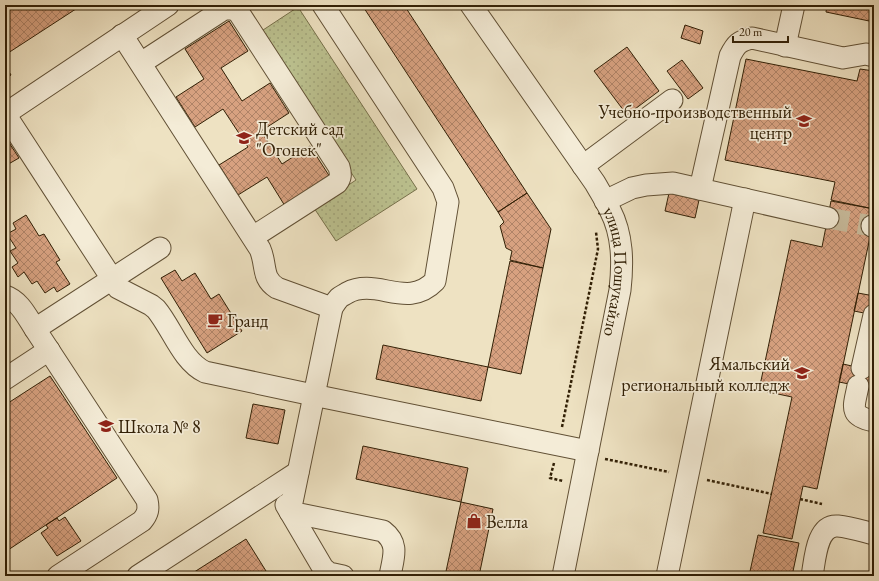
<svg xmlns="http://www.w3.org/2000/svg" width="879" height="581" font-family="'EB Garamond',serif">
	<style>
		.park { fill: url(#park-dots); stroke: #77714b }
		.building { fill: url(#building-cross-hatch); stroke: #322006 }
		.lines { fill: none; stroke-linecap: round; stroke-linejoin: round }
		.minor-tunnel { stroke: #c8bb9c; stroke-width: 21; stroke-dasharray: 21 10; stroke-linecap: butt }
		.minor-casing { stroke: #615035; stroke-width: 23 }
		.path { stroke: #322006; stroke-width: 2.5; stroke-dasharray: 3 2; stroke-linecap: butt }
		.minor { stroke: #f4ecd7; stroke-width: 21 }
		.labels { text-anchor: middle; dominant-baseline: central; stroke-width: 3.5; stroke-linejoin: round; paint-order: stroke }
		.poi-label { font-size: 18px; fill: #322006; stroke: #f4ecd7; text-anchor: start }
		.street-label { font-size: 18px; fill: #322006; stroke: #f4ecd7 }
	</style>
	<defs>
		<pattern id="park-dots" width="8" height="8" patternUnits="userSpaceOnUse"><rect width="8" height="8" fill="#bcc290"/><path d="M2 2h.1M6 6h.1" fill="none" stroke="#a2a67b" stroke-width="1.8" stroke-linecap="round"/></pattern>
		<pattern id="building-cross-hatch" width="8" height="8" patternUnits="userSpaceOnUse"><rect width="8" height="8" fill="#d7a180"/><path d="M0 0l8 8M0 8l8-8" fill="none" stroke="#af8367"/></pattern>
	</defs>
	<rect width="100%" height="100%" fill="#eee2c2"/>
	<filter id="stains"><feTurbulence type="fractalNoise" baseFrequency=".005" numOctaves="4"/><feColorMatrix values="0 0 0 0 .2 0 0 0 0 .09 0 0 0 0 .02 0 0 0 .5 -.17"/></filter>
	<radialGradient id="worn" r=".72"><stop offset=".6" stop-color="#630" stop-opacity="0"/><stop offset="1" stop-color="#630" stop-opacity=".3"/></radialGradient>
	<path class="park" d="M298,7l119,182 -81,52 -22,-33 42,-28 -96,-148z"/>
	<path class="building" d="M17,5h65l-77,50v-42z
		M362,5h42l123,188 -29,19z
		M827,5h47v17l-48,-10z
		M229,21l19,30 -27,17 21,33 28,-18 19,30 -28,18 21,33 28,-18 20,31 -45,29 -18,-29 -29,18 -19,-30 29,-18 -25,-38 -28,18 -19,-30 28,-18 -19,-30z
		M685,25l18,6 -3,13 -19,-6z
		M627,47l32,44 -32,24 -33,-44z
		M746,59l111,22 3,-12 14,2v138l-43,-9 4,-18 -110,-22z
		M682,60l21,28 -15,11 -21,-28z
		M5,65l6,10 -6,4z
		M5,138h1l13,20 -14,8z
		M527,193l24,36 -8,39 -33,-8 2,-9 -6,-3 -6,-22 4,-4 -6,-10z
		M669,193l30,7 -4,18 -30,-7z
		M831,201l43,8v9l-57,271 -14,-3 -11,53 -29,-6 29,-136 -33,-7 32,-150 31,7z
		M26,215l13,21 5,-2 16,26 -4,2 14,22 -13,8 -3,-5 -9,6 -8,-12 -5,3 -8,-12 -6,5 -6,-10 6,-4 -8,-12 6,-3 -9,-14 9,-5 -3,-6z
		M510,261l33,7 -22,106 -33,-7z
		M175,270l7,11 13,-8 16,26 8,-5 23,37 -35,22 -46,-75z
		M858,293l16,3v19l-20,-4z
		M383,345l105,22 -7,34 -105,-22z
		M843,364l31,7v18l-35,-7z
		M50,376l67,102 -112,74v-147z
		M253,404l32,6 -7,34 -32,-6z
		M363,446l105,22 -7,34 -105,-23z
		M461,502l32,7 -14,67h-34z
		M65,517l16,24 -24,15 -16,-23 7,-5 -2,-3 11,-7 2,3z
		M758,535l41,8 -7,33h-43z
		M246,539l20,32 -7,5h-71z"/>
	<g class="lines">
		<path class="minor-tunnel" d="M828,218l44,8"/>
		<g class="minor-casing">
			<g id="minor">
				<path d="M323,5l120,183 5,14 -13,79c-28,29 -58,-4 -88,12 -3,2 -6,3 -8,5 -3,3 -5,7 -7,10l-42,204 93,19c17,13 10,27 7,45"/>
				<path id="s1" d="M471,5l124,178c5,9 11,18 15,27 13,25 13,53 10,80l-57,286"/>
				<path d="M122,35l138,214c7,16 1,29 17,39l55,20"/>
				<path d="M785,46l9,-41"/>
				<path d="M141,63l83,-54h10l5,4 100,154c2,7 2,11 -2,16l-84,54"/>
				<path d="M5,114l113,174 33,17 5,4c16,19 26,52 49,63l108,23 275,56"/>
				<path d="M5,114l163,-109"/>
				<path d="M583,166l89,-66"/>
				<path d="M700,189l30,-133c6,-12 9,-15 22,-18l91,20 23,-4 8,2"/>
				<path d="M605,201l27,-13 14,-3 27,-2 155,35"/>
				<path d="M872,226h2"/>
				<path d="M5,296c15,5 22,21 30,33l125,-81"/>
				<path d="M35,329l112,171c2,9 1,14 -5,21l-84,55"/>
				<path d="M862,368l12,-53"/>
				<path d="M5,379l44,-29"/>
				<path d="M858,386c-4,21 -10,30 16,35"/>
				<path d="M286,505l37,63 6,5 14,3"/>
				<path d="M138,576l160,-104"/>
				<path d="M667,576l78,-377"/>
				<path d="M812,576c3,-15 4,-52 26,-50 12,1 24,5 36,8"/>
			</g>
		</g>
		<path class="path" d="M562,427l36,-178 -2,-17
			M605,459l64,13
			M554,463l-4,15 13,3
			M707,480l65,14
			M800,499l22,5"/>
		<use href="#minor" class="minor"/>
	</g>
	<defs>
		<g id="university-bare" transform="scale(1.2)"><path d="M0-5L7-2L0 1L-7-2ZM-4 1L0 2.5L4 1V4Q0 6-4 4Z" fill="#8f2418" stroke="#f4ecd7" stroke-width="2.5" paint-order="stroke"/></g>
		<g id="school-bare" transform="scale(1.2)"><path d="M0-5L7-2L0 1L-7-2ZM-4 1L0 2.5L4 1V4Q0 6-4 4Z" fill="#8f2418" stroke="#f4ecd7" stroke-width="2.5" paint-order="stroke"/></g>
		<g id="cafe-bare" transform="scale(1.2)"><path d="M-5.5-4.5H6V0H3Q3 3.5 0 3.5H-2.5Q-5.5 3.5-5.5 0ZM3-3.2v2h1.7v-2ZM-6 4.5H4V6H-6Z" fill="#8f2418" stroke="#f4ecd7" stroke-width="2.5" paint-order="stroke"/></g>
		<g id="shop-bare" transform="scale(1.2)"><path d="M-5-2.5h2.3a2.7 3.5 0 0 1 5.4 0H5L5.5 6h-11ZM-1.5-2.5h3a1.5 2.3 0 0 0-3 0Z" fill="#8f2418" stroke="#f4ecd7" stroke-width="2.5" paint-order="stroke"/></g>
	</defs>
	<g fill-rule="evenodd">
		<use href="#university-bare" x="804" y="121"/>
		<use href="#school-bare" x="244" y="138"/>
		<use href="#cafe-bare" x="215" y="320"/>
		<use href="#university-bare" x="802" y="373"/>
		<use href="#school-bare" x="106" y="426"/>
		<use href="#shop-bare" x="474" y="521"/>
	</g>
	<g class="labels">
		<g class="poi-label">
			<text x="792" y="111" text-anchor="end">Учебно-производственный<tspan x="792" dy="21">центр</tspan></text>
			<text x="256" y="128">Детский сад<tspan x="256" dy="21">"Огонек"</tspan></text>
			<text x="227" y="320">Гранд</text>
			<text x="790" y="363" text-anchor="end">Ямальский<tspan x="790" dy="21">региональный колледж</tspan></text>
			<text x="118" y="426">Школа № 8</text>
			<text x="486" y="521">Велла</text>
		</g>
		<g class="street-label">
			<text stroke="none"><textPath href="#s1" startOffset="311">улица Пошукайло</textPath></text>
		</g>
	</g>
	<rect width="879" height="581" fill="none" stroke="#eee2c2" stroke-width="20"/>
	<rect x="6" y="6" width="867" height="569" fill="none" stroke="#322006" stroke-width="2"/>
	<rect x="10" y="10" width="859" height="561" fill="none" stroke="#322006"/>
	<path d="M733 36v6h55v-6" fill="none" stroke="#322006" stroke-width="2"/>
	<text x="739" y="36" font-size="12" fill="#322006" stroke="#f4ecd7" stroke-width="3" paint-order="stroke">20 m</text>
	<rect width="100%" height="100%" filter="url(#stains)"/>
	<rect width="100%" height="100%" fill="url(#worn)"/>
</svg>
